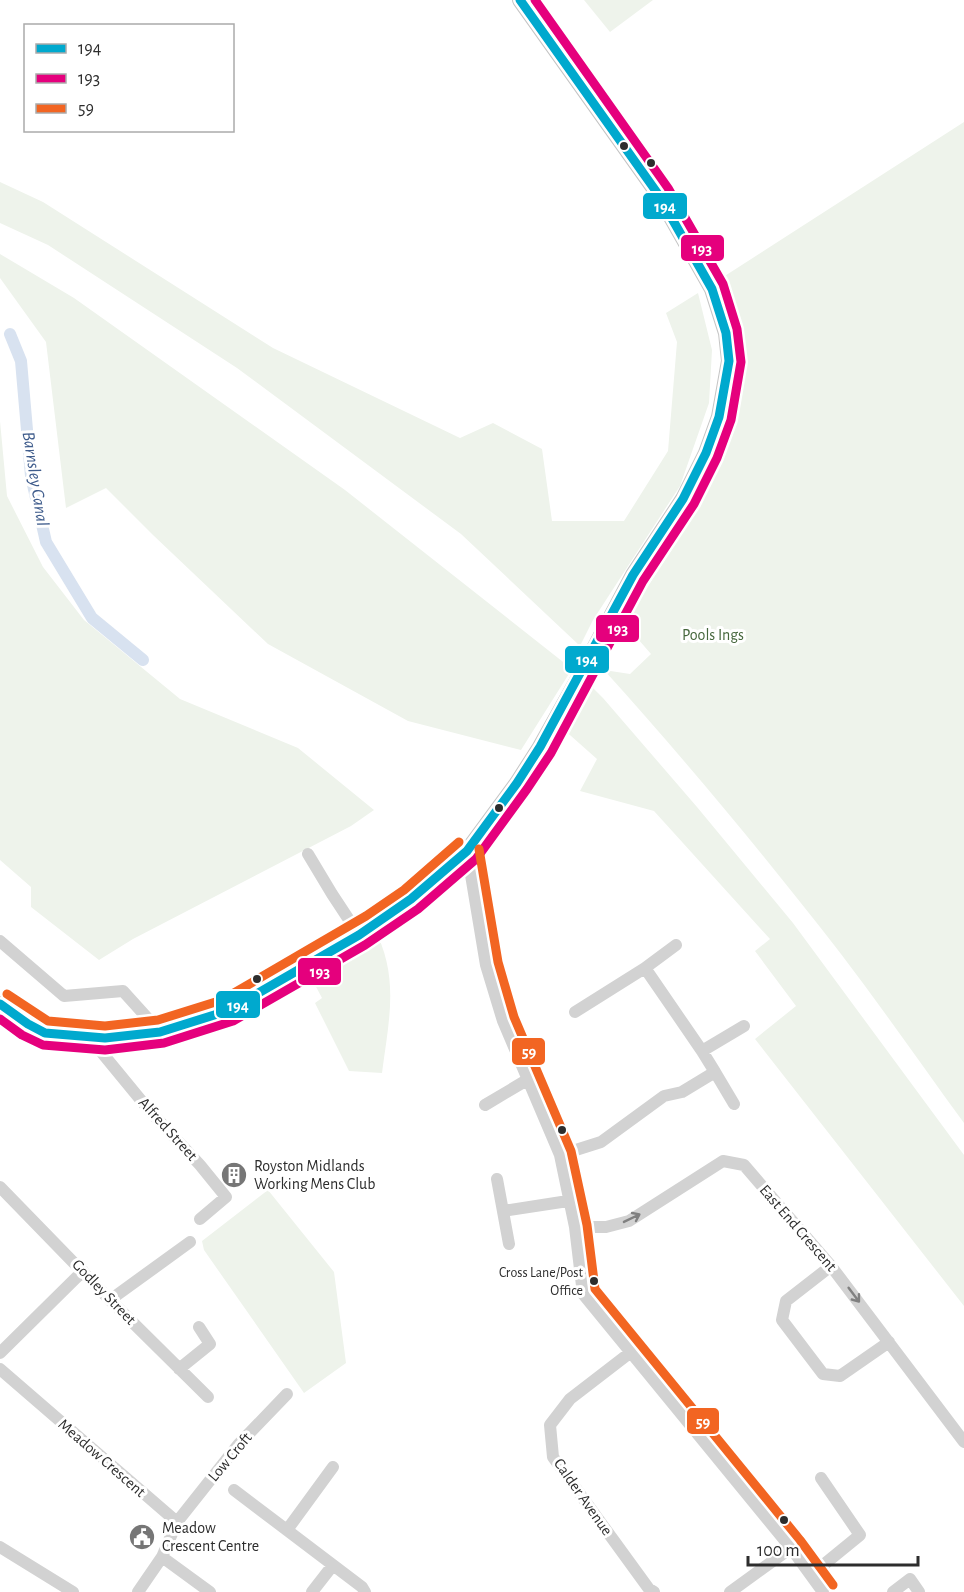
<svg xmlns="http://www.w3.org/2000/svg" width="964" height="1592" font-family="'Alegreya Sans',sans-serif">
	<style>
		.green { fill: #eef3eb }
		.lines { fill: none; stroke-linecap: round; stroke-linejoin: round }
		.canal { stroke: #d8e2f0; stroke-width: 12 }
		.minor { stroke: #d2d2d2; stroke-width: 12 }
		.major { stroke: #c5c5c5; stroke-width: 16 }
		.bus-1-casing { stroke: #fff; stroke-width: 14 }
		.bus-2-casing { stroke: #fff; stroke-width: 14 }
		.bus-3-casing { stroke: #fff; stroke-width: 14 }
		.bus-1 { stroke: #00a9ce; stroke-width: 9 }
		.bus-2 { stroke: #e5007d; stroke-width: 9 }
		.bus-3 { stroke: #f26522; stroke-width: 9 }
		.oneway { stroke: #808080 }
		.bus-dot { fill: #2d2d2d; stroke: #fff; stroke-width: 2 }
		.labels { text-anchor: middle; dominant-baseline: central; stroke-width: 6; stroke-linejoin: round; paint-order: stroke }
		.bus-label { font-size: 14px; fill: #2d2d2d; stroke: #fff; text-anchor: end }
		.park-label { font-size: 16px; fill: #46673d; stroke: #fff }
		.street-label { font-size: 16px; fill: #2d2d2d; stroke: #fff }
		.poi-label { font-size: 16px; fill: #2d2d2d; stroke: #fff; text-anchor: start }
		.water-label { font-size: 18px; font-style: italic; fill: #3f5c8c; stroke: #fff }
		.line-badge { stroke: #fff; stroke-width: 2 }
		.badge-label { font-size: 16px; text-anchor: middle; font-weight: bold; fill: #fff }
	</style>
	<rect width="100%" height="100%" fill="#fff"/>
	<path class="green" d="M584,0h69l-43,32z
		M964,122v1001c-41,-56 -81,-114 -123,-169 -76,-98 -154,-192 -237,-284l26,4 21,-20 -27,-31 54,-83 29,-62 26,-48 8,-88 -24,-61z
		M0,182l43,20 230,146 187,90 33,-15 49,26 10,72h72l44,-70 9,-109 -11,-29 32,-20 14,57 -3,53 -29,83 -87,134 -13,26 -119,-112 -224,-166 -189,-123 -48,-22z
		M0,254l74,44 271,192 227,179 -51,81 -113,-29 -140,-77 -115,-109 -47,-47 -40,20 -20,-166 -46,-64z
		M0,421l7,75 36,71 41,53 96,79 118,49 76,62 -23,16 -218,113 -34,21 -68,-53v-20l-31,-27z
		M588,683l15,15 94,109 96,116 171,232v151l-209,-267 41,-33 -41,-55 15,-12 -116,-128 -74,-20 17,-32 -35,-31z
		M373,926c27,50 16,93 9,147l-33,-2 -34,-68 7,-5 -17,-32z
		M268,1190l66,82 12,91 -42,30 -100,-143 -2,-9z"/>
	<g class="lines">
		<path class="canal" d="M10,334l11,27 10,115 15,66 46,76 51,42"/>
		<path class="minor" d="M467,851l19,114 17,56 57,134 15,72 8,67 208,254 32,44
			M308,854l24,40 27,41
			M0,941l64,55 59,-5 37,41
			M645,968l57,83
			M575,1012l70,-44 31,-23
			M89,1037l60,73 51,55 26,32 -26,22
			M715,1072l19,32
			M485,1105l42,-25
			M560,1155l41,-13 63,-46 18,-4 33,-20 -13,-21 42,-25
			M497,1179l12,65
			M0,1187l110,113 98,97
			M503,1211l65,-10
			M575,1227h31l23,-6 94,-60 21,4 87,101 133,176
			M831,1266l-45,35 -4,19 41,54 17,2 49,-34
			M110,1300l80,-58
			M631,1352l-61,47 -20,26 3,32 96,132 5,3
			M0,1353l83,-82
			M0,1369l177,153 -15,35 -24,35
			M179,1369l31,-25 -11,-17
			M234,1490l128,97 3,5
			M177,1522l61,-77 49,-51
			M287,1530l46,-63
			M0,1547l73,45
			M162,1557l48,35
			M811,1575l49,-40 -39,-57
			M312,1592l21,-27
			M730,1592l61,-44
			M893,1592l17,-13 9,13"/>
		<path class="major" d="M520,0l138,194 54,95 14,44 3,28 -10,56 -13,36 -23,46 -50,76 -45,85
			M0,1004l28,20 17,9 60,5 55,-6 67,-21 146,-85 38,-27 56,-48 50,-68 23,-36 42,-75"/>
		<g class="bus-1-casing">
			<path id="bus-1" d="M0,1004l28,20 17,9 60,5 55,-6 67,-21 132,-76 52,-36 56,-48 50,-68 23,-36 93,-172 50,-76 23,-46 13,-36 10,-56 -3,-28 -14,-44 -54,-95 -138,-194"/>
		</g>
		<g class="bus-2-casing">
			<path id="bus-2" d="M0,1019l22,16 21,10 62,5 59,-7 69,-22 132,-76 53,-36 58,-50 51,-70 24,-36 92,-172 51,-77 23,-46 14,-38 10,-58 -4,-33 -14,-45 -55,-96 -133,-188"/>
		</g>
		<g class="bus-3-casing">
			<path id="bus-3" d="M479,849l19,113 16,55 57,134 16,74 8,64 205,251 33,45
				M7,994l41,27 57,5 53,-6 64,-20 144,-84 38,-26 55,-48"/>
		</g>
		<use href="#bus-1" class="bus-1"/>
		<use href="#bus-2" class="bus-2"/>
		<use href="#bus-3" class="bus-3"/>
	</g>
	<defs><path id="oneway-shaft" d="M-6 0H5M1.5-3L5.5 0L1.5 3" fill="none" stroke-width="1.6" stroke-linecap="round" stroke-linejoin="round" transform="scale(1.5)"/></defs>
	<g class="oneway">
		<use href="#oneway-shaft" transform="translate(632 1218) rotate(-26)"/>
		<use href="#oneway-shaft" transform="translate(854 1295) rotate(53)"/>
	</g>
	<defs>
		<g id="building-disc" transform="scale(1.35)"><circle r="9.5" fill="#767676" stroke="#fff"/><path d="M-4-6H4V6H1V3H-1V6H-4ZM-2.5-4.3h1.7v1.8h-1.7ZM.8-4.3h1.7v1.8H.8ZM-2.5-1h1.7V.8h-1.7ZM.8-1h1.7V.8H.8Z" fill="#fff"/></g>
		<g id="civic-disc" transform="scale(1.35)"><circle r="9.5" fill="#767676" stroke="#fff"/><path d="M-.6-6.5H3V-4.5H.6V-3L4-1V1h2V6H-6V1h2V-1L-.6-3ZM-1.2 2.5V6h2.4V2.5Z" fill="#fff"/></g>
	</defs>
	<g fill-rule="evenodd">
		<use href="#building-disc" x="234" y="1175"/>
		<use href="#civic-disc" x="142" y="1537"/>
	</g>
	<g class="bus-dot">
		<circle cx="624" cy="146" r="5"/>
		<circle cx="651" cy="163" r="5"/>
		<circle cx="499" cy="808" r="5"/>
		<circle cx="257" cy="979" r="5"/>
		<circle cx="562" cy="1130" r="5"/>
		<circle cx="594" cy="1281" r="5"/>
		<circle cx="784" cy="1520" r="5"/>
	</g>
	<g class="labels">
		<g class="bus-label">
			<text x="583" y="1273">Cross Lane/Post<tspan x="583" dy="18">Office</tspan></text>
		</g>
		<g class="park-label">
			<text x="713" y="635">Pools Ings</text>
		</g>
		<g class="street-label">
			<text transform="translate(168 1129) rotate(48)">Alfred Street</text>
			<text transform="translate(798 1228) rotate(49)">East End Crescent</text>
			<text transform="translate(104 1292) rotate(46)">Godley Street</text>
			<text transform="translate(230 1457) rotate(-50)">Low Croft</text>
			<text transform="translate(102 1458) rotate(41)">Meadow Crescent</text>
			<text transform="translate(583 1497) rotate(55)">Calder Avenue</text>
		</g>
		<g class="poi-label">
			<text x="254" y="1166">Royston Midlands<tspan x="254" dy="18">Working Mens Club</tspan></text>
			<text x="162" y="1528">Meadow<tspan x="162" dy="18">Crescent Centre</tspan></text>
		</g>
		<g class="water-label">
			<text transform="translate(35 479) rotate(81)">Barnsley Canal</text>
		</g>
	</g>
	<g class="line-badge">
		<rect x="642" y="192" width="46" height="28" rx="6" fill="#00a9ce"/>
		<rect x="680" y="234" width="45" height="28" rx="6" fill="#e5007d"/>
		<rect x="595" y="614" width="45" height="29" rx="6" fill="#e5007d"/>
		<rect x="564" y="645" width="46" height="29" rx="6" fill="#00a9ce"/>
		<rect x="297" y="957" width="45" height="29" rx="6" fill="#e5007d"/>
		<rect x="215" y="990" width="46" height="29" rx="6" fill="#00a9ce"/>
		<rect x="511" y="1037" width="35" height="29" rx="6" fill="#f26522"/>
		<rect x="686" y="1407" width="34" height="28" rx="6" fill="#f26522"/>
	</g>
	<g class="badge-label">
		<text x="665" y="212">194</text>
		<text x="702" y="254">193</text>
		<text x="618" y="634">193</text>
		<text x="587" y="665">194</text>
		<text x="320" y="977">193</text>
		<text x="238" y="1011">194</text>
		<text x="529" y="1057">59</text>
		<text x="703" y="1427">59</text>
	</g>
	<rect x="24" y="24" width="210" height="108" fill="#ffffff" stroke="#ababab" stroke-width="1.5"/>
	<rect x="36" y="44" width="30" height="9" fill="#00a9ce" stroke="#ababab" stroke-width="1.5"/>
	<text x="78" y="54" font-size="18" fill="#2d2d2d">194</text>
	<rect x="36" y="74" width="30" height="9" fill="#e5007d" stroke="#ababab" stroke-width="1.5"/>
	<text x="78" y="84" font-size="18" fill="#2d2d2d">193</text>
	<rect x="36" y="104" width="30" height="9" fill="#f26522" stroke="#ababab" stroke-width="1.5"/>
	<text x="78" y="114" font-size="18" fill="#2d2d2d">59</text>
	<path d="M748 1556v9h170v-9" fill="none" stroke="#2d2d2d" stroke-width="3"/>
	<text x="757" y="1556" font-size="18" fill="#2d2d2d" stroke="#ffffff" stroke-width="4.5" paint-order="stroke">100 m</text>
</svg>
